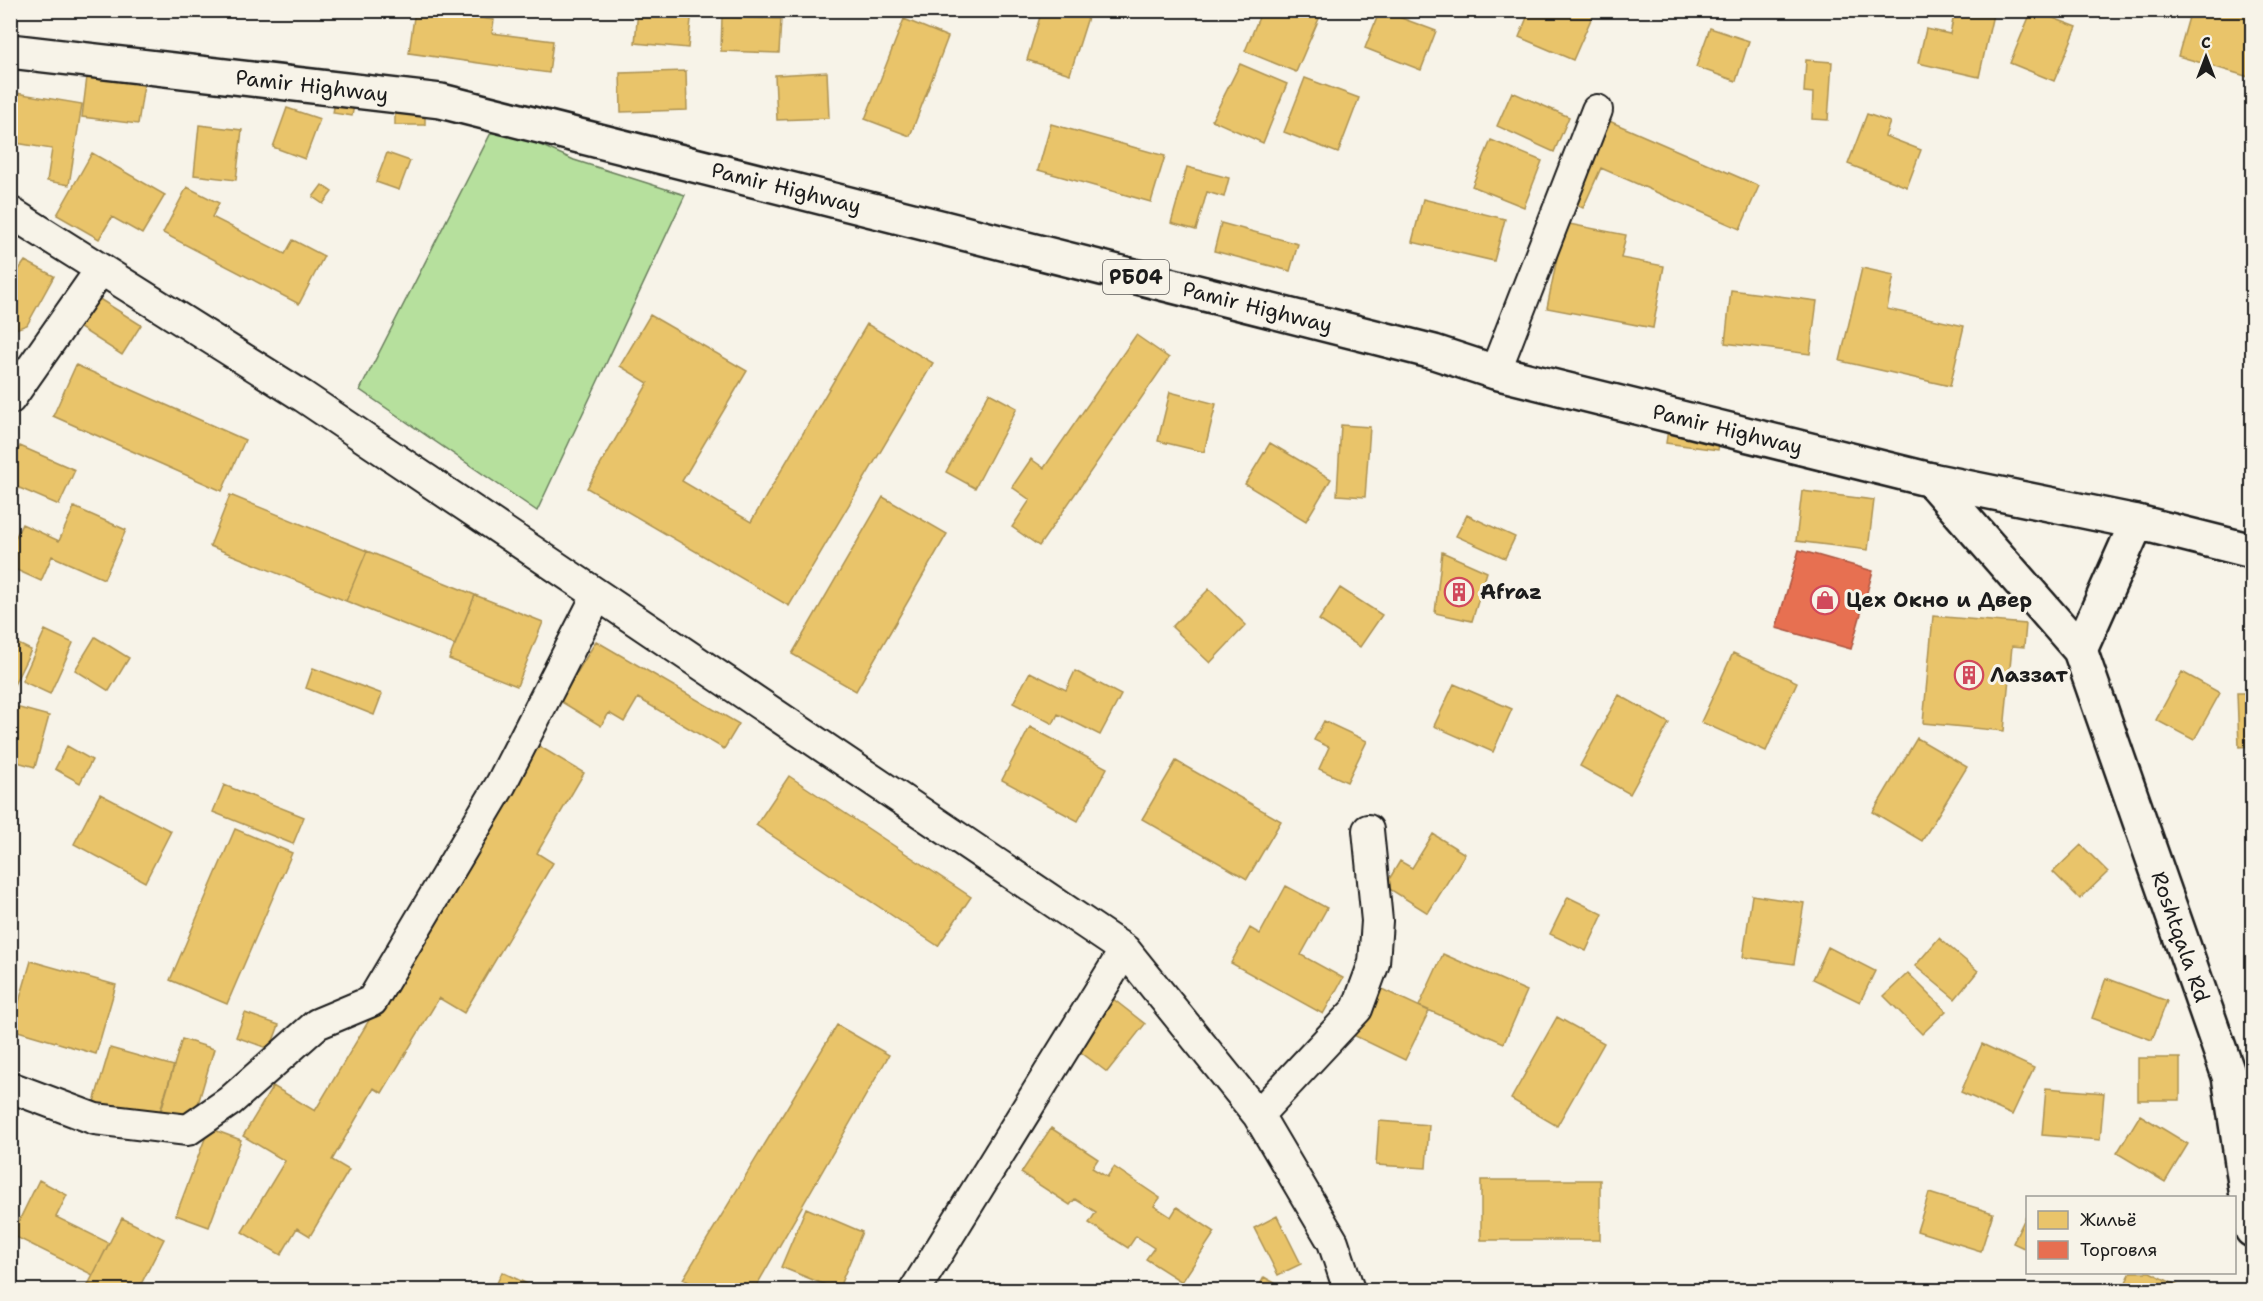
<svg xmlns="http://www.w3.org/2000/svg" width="2263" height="1301" font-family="'Shantell Sans',sans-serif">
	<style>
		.green { fill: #b6e09d; stroke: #697e5c; stroke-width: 1.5 }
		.homes { fill: #e9c46a; stroke: #ac9253; stroke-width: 1.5 }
		.shops { fill: #e76f51; stroke: #aa5641; stroke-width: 1.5 }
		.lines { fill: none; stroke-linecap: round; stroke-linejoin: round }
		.minor-casing { stroke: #1c1c1c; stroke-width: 34 }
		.secondary-casing { stroke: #1c1c1c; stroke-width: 38 }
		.primary-casing { stroke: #1c1c1c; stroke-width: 38 }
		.minor { stroke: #f7f3e8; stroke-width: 30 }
		.secondary { stroke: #f7f3e8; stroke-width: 33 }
		.primary { stroke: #f7f3e8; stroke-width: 33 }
		.labels { text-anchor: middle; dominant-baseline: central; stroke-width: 6; stroke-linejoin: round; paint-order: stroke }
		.shield { fill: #f7f3e8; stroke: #5e5c59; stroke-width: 1.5 }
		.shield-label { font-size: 20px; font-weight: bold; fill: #1c1c1c }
		.street-label { font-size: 21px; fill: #1c1c1c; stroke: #f7f3e8 }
		.poi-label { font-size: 21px; font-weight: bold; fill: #1c1c1c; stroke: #f7f3e8; text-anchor: start }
	</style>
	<rect width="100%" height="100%" fill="#f7f3e8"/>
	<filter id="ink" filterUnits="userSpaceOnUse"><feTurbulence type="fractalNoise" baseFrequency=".0167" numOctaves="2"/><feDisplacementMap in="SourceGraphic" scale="12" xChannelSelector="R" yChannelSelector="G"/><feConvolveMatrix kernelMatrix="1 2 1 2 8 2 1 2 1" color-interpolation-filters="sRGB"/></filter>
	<g filter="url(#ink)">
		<path class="green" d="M495,125l79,35 111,35 -148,316 -177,-121z"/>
		<path class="homes" d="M415,10h46v5l33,5 -2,13 61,8 -4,32 -140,-20z
			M638,10h54l-4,38 -53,-5z
			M1042,10l48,1 -20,63 -43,-14z
			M1262,10h50l9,4 -25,58 -51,-21z
			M1380,10l56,21 -15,39 -56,-22z
			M1530,10h65l-22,50 -54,-23z
			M1955,10h39l-15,67 -61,-14 8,-34 24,5z
			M2032,10l45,17 -23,54 -44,-18z
			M2191,10h61v55l-3,12 -71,-21z
			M722,17l59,2 -2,34 -58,-2z
			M904,19l44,18 -38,99 -45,-17z
			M1710,28l39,13 -13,40 -40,-14z
			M1806,60l26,2 -4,58 -16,-1 1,-26 -9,-1z
			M1240,64l47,20 -24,59 -51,-23z
			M686,71l1,39 -66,2 -1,-39z
			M827,72l2,46 -52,2 -2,-45z
			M87,77l57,7 -6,40 -56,-7z
			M1305,78l54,20 -21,55 -54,-21z
			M10,92l72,12 -13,81 -22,-4 5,-32 -42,-7z
			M1512,92l57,25 -15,35 -57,-26z
			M336,96l19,4 -3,16 -19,-3z
			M287,108l33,11 -15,40 -32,-12z
			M395,112h30v13h-30z
			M1867,114l23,8 -5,14 36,14 -14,37 -59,-23z
			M1600,117l159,69 -19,43 -139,-61 -18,40 -19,-9z
			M1051,124l114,32 -14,46 -113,-32z
			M199,125l43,5 -6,50 -42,-5z
			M1491,140l51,21 -18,46 -52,-21z
			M92,153l73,42 -23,39 -30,-17 -13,22 -42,-24z
			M387,153l23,8 -11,29 -23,-8z
			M1187,167l42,11 -5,19 -17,-5 -11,38 -25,-7z
			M322,185l10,7 -9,12 -10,-7z
			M187,187l32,16 -7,14 73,37 8,-14 31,16 -25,48 -136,-71z
			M1423,199l82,20 -11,42 -82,-19z
			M1221,223l77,21 -8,27 -76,-20z
			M1564,223l62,12 -5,23 43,8 -11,62 -106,-20z
			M25,261l29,15 -27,49 -17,6v-49z
			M1862,268l32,7 -7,34 77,17 -14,60 -110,-25z
			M1731,290l86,11 -7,53 -85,-11z
			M90,293l51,32 -19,30 -51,-33z
			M650,315l97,56 -65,110 69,41 116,-198 66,39 -144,243 -202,-118 61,-105 -28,-17z
			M1136,335l33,23 -130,188 -27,-19 18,-27 -18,-13 19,-28 13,9z
			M76,365l169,75 -23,51 -169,-75z
			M1170,392l46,12 -12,48 -46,-11z
			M989,393l28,15 -42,80 -29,-16z
			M1669,423l52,7 -3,20 -52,-7z
			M1341,425l29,2 -5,70 -28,-2z
			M1270,443l61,36 -25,42 -61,-37z
			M20,446l55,24 -16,35 -49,-21v-18z
			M1802,491l72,9 -6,50 -72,-9z
			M230,495l137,56 -21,50 -136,-55z
			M883,497l64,37 -91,157 -64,-37z
			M74,507l52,23 -22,49 -52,-23 -11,25 -31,-14v-18l12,-25 37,17z
			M1467,515l48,22 -10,21 -49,-22z
			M367,551l108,44 -20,50 -109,-44z
			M1442,552l45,20 -15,49 -37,-8z
			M1340,588l42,27 -22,32 -41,-27z
			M1209,589l37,36 -36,38 -38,-36z
			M475,595l68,27 -26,64 -68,-27z
			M1933,616l93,8 -2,23 -12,-1 -8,85 -81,-8z
			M45,630l28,13 -23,51 -28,-13z
			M95,637l34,21 -20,33 -34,-21z
			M10,640l21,10 -21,43z
			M596,641l143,83 -15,25 -86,-51 -14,24 -15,-9 -8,13 -41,-25z
			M1733,653l64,29 -31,69 -65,-29z
			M313,668l69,26 -8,21 -68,-27z
			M1075,671l46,24 -21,40 -42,-21 -5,10 -40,-21 17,-31 36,18z
			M2182,672l38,21 -26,47 -38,-20z
			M1454,684l58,25 -19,43 -59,-26z
			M2237,693h15v53l-13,1z
			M1619,695l50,28 -39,71 -50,-28z
			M12,706l37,10 -14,51 -25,-7z
			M1324,721l43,20 -20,41 -28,-13 10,-22 -15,-7z
			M1030,727l77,41 -29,53 -76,-41z
			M1917,738l50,29 -45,74 -49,-29z
			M534,743l50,30 -47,80 16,10 -89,150 -25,-15 -57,95 -8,-5 -42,72 17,10 -39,66 -13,-8 -16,27 -39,-23 43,-71 -42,-25 30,-50 42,25z
			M67,746l25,14 -12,23 -25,-14z
			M1176,761l105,60 -34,58 -105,-60z
			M789,776l182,121 -33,49 -182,-121z
			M224,785l80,32 -11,27 -80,-32z
			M100,794l71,37 -26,51 -71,-38z
			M235,829l57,24 -65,151 -57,-24z
			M1433,834l32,20 -37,59 -43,-27 15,-25 12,7z
			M2081,845l27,27 -28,27 -27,-27z
			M1286,886l41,22 -26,47 42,23 -20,36 -92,-51 19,-35 10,6z
			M1752,895l52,8 -10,61 -51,-7z
			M1568,897l35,17 -17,37 -36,-17z
			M1939,938l39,33 -23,28 -40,-33z
			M1828,947l47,24 -15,31 -47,-23z
			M1443,954l84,37 -23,52 -85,-37z
			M31,961l85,24 -20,69 -85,-25z
			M1908,973l38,38 -24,23 -38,-38z
			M2106,978l61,23 -15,39 -60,-22z
			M1371,984l58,27 -24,49 -58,-28z
			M1108,995l37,29 -38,48 -37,-28z
			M245,1013l34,12 -9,24 -34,-12z
			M1557,1017l47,26 -47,83 -46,-27z
			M837,1025l52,30 -135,235h-50l-21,-11z
			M182,1039l32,10 -21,72 -33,-10z
			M1982,1044l52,24 -22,47 -51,-23z
			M110,1048l64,18 -16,55 -64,-19z
			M2138,1058h42v42h-42z
			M2046,1088l58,5 -4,47 -58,-5z
			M2140,1115l48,29 -23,38 -48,-29z
			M1379,1121l50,4 -3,43 -50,-3z
			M209,1128l32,12 -32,87 -33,-12z
			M1051,1128l47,31 -6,9 15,9 7,-10 46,31 -6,8 17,11 6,-10 38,25 -33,50 -36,-23 8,-11 -18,-12 -8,12 -39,-25 7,-11 -21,-13 -5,6 -49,-32z
			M39,1180l28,15 -11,22 53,26 -16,32 -81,-40z
			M1481,1180h119v60h-119z
			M1929,1193l64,20 -12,38 -64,-20z
			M806,1208l56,24 -24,58 -57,-23z
			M2028,1212v38l-15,-7z
			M1277,1216l24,48 -23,11 -24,-47z
			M122,1218l42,21 -26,51h-39l-11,-5z
			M502,1272l38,18h-46z
			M2131,1272h19l36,18h-64z
			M1264,1277l23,13h-30z"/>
		<path class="shops" d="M1799,550l74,21 -22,78 -75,-21z"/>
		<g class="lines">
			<g class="minor-casing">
				<path id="minor" d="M10,212l294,185 821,553 133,165 75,127 16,48
					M1495,372l102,-262
					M10,399l91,-130
					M10,1087l85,32 93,11 42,-29 87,-77 55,-23 129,-217 96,-188
					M1258,1115l99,-106 17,-46 3,-42 -9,-91
					M915,1290l210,-340"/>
			</g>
			<g class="secondary-casing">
				<g id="secondary">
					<path id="s1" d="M1931,480l149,170 149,426 23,154"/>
					<path d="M2080,650l57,-128"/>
				</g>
			</g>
			<g class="primary-casing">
				<g id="primary">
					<path id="s2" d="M10,51l431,50 993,251 61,20 436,108 206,42 115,29"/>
				</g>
			</g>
			<use href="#minor" class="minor"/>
			<use href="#secondary" class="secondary"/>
			<use href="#primary" class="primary"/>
		</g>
	</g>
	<defs>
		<g id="building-ring" transform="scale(1.5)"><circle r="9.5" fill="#f7f3e8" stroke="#d1495b" stroke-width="1.5"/><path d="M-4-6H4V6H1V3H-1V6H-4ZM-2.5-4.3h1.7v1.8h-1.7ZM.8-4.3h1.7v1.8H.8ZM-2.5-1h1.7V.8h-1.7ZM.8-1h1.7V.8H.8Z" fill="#d1495b"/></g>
		<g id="shop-ring" transform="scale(1.5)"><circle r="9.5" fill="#f7f3e8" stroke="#d1495b" stroke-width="1.5"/><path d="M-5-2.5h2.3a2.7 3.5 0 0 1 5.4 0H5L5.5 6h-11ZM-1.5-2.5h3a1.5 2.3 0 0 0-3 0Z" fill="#d1495b"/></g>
	</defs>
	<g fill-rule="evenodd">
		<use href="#building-ring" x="1459" y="592"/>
		<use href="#shop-ring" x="1825" y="600"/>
		<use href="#building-ring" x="1969" y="675"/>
	</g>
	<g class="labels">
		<rect class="shield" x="1103" y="260" width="66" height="34" rx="4.5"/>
		<g class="shield-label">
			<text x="1136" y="277">РБ04</text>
		</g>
		<g class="street-label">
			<text stroke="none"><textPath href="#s2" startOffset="304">Pamir Highway</textPath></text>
			<text stroke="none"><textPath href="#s2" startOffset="790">Pamir Highway</textPath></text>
			<text stroke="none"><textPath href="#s2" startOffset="1276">Pamir Highway</textPath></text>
			<text stroke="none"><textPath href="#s2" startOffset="1762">Pamir Highway</textPath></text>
			<text stroke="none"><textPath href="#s1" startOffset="530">Roshtqala Rd</textPath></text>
		</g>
		<g class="poi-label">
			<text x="1480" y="592">Afraz</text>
			<text x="1846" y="600">Цех Окно и Двер</text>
			<text x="1990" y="675">Лаззат</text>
		</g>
	</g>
	<rect width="2263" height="1301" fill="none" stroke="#f7f3e8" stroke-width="36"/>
	<rect x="18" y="18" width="2227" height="1265" fill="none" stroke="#1c1c1c" stroke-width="2" filter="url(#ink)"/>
	<rect x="2026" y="1196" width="210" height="78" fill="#f7f3e8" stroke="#9f9d96" stroke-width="1.5"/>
	<rect x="2038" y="1211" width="30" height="18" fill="#e9c46a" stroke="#9f9d96" stroke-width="1.5"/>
	<text x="2080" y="1226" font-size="18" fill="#1c1c1c">Жильё</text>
	<rect x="2038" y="1241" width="30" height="18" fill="#e76f51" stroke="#9f9d96" stroke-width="1.5"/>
	<text x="2080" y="1256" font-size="18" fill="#1c1c1c">Торговля</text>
	<g transform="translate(2206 57)" stroke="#f7f3e8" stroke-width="4.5" paint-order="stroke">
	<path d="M0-4.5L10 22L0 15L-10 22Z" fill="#1c1c1c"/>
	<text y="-9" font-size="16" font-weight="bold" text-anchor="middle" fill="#1c1c1c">С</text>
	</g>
</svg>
